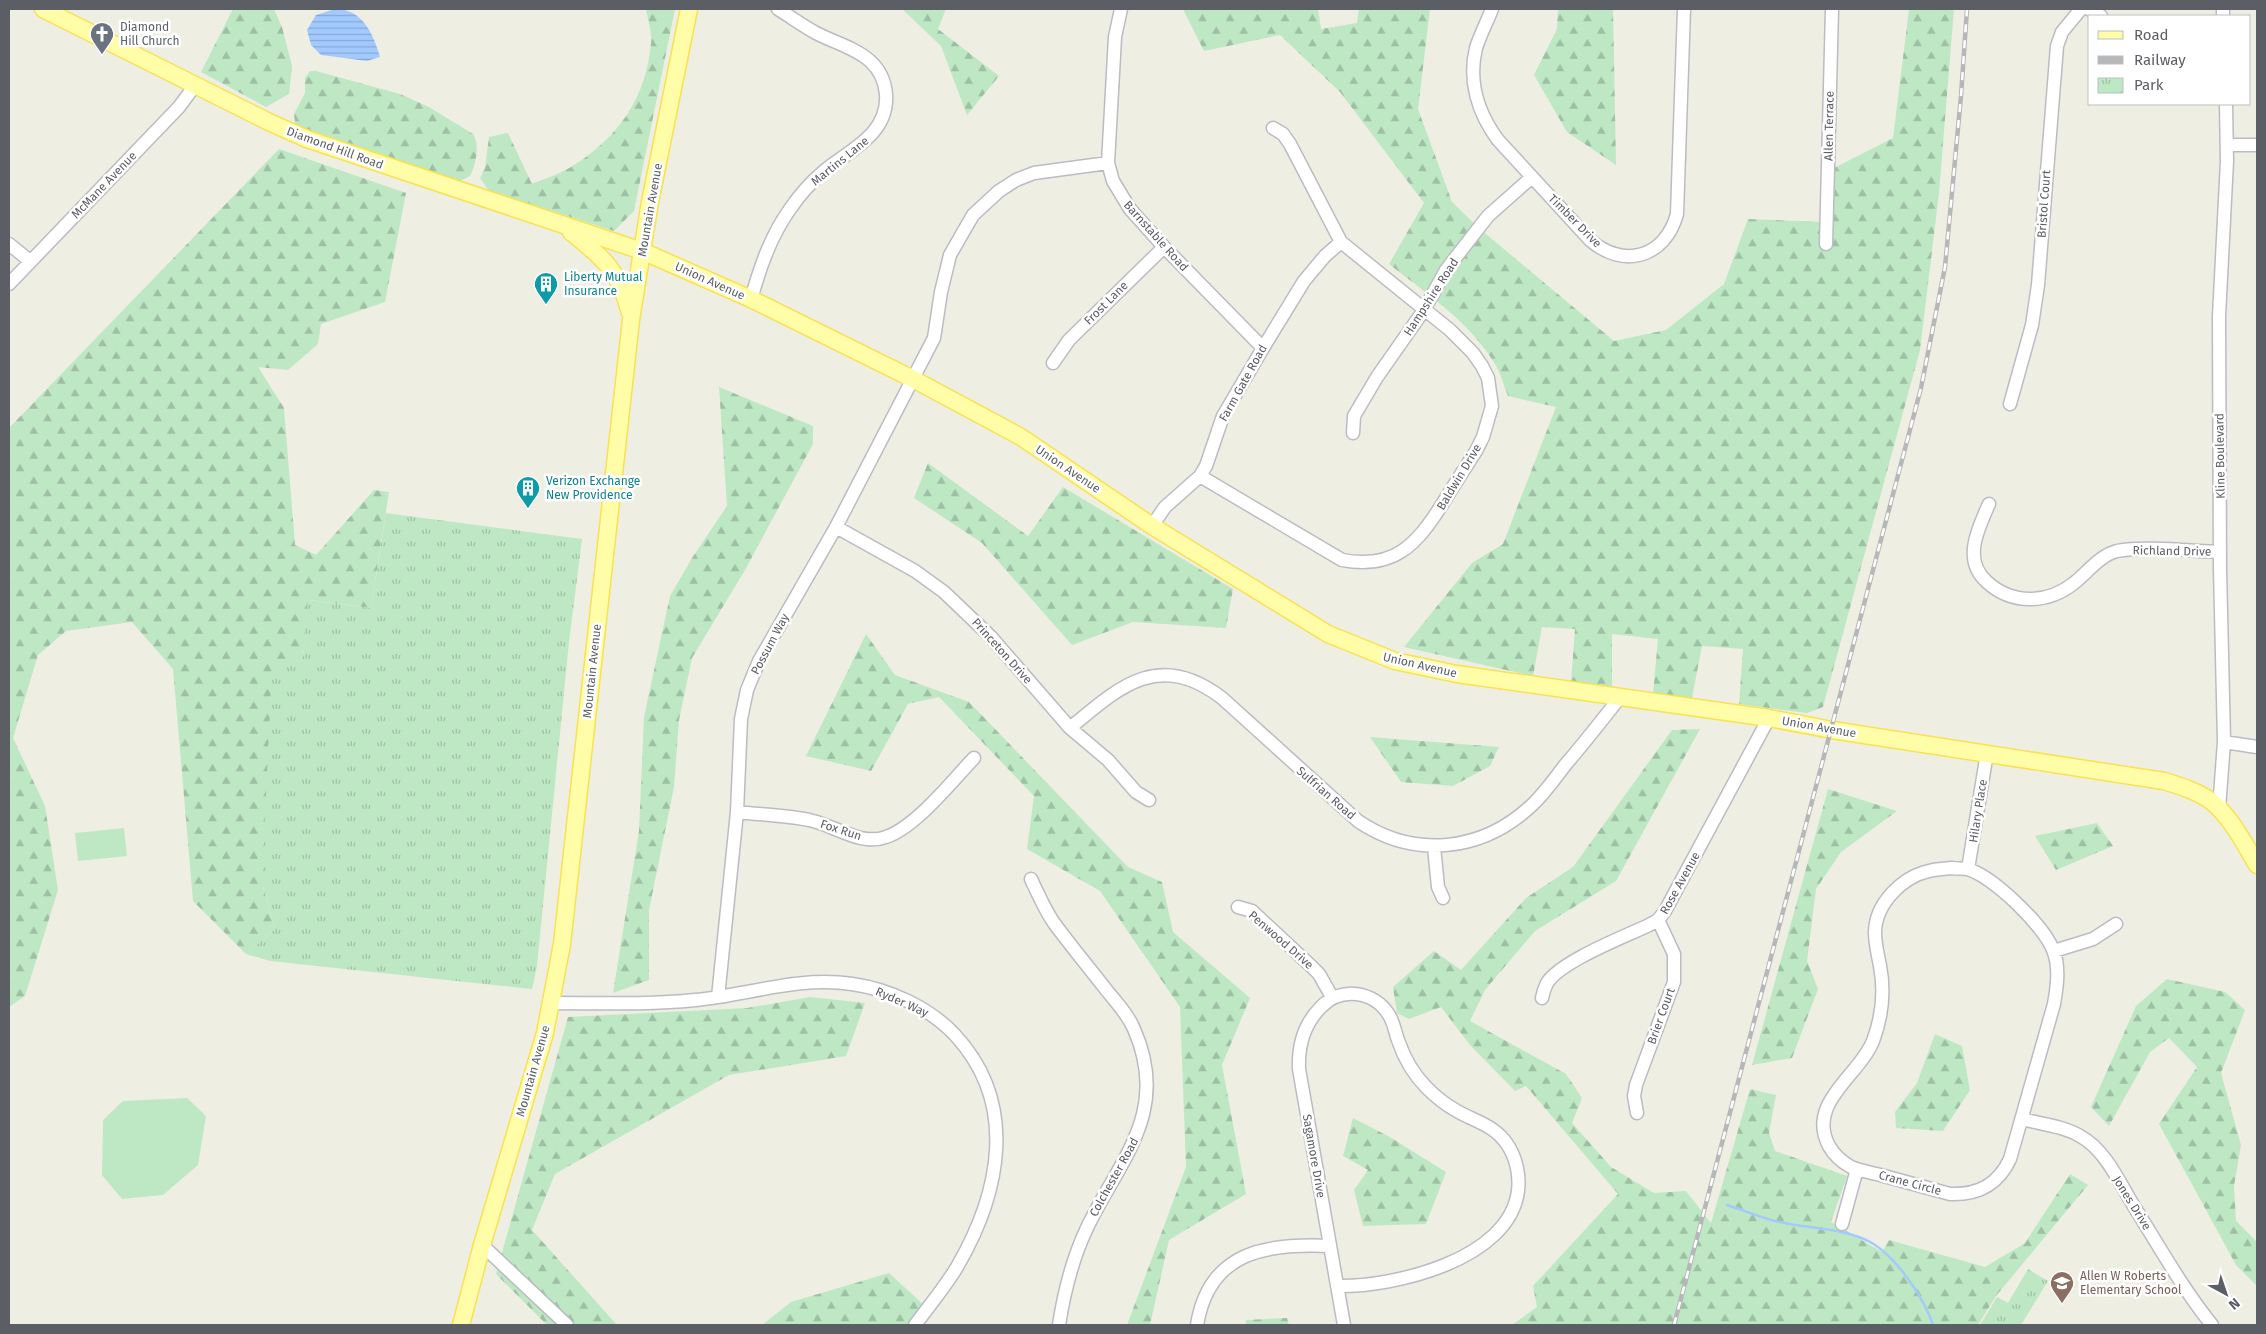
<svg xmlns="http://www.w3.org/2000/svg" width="2266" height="1334" font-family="'Fira Sans',sans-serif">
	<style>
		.forest { fill: url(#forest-firs) }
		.park { fill: url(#park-tufts) }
		.pitch { fill: #bee8c4 }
		.water { fill: url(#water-rules) }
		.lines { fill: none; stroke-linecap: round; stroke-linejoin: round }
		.stream { stroke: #a3caff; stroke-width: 2.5 }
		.minor-casing { stroke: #bbbcc3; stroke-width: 15 }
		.major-casing { stroke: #f9e152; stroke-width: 19 }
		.minor { stroke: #fff; stroke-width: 12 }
		.major { stroke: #fffda8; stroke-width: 16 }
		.rail-casing { stroke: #b6b7b8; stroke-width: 4.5 }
		.rail { stroke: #fff; stroke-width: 2.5; stroke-dasharray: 8; stroke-linecap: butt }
		.labels { text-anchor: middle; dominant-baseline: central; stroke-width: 5; stroke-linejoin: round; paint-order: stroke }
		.worship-label { font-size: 12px; fill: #5b616d; stroke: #fff; text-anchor: start }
		.street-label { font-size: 12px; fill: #5b5e65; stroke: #fff }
		.culture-label { font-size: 12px; fill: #0d838f; stroke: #fff; text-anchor: start }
		.education-label { font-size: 12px; fill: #785e54; stroke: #fff; text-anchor: start }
	</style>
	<defs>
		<pattern id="forest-firs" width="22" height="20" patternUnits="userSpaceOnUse" patternTransform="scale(1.25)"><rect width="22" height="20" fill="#bee8c4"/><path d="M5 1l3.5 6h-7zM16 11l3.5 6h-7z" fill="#9dbfa3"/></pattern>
		<pattern id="park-tufts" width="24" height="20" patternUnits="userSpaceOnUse" patternTransform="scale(1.25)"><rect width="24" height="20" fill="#bee8c4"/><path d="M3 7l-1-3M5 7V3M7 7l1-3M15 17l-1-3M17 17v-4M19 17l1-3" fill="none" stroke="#9dbfa3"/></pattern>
		<pattern id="water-rules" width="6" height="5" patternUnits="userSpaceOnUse" patternTransform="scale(1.25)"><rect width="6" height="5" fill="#a3caff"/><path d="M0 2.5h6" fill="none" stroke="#88a7d2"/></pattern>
	</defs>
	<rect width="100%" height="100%" fill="#efeee3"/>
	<path class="forest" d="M233,9h41l8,18 10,39 -3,28 -23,13 -65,-35z
		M646,9h29l-41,202 -20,20 -125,-40 -9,-13 5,-10 4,-31 19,-4 24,51c12,-5 27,-10 39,-17 47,-29 75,-68 80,-124 1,-11 -3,-23 -5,-34z
		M902,9h44l-8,20 61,47 -32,39 -26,-69z
		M1183,9h135l3,20 36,-6 2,-14h71l-12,100 34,93 28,27 134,112 52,-11 58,-46 24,-65 80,3 2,-52 63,-32 16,-129h45l-15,184 -19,157 -97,357 -16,6 -68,-9 4,-55 -41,-3 -10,52 -39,-4 5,-55 -46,-5v53l-41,-4 4,-54 -33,-2 -9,49 -129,-29 68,-84 31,-19 53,-137 -48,-11c-4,-10 -7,-22 -13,-32 -25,-42 -69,-71 -106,-100l35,-61 -84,-111 -60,-57 -76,16z
		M1558,9h55l3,156 -49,-33 -33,-57 23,-46z
		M310,71h6l84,23 29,13 44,27c7,10 3,31 -3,42l-10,5 -162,-55 -3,-3 -1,-9 11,-21v-15z
		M279,149l127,44 -21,109 -64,22 -3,20 -30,26 -30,-3 26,41 11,137 21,10 58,-65 15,2 -18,116 -62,-8 -6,57 -41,227 13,45 -29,25 -53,-53 -20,-232 -41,-47 -66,9 -28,24 -25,83 32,68 13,84 -33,106 -16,11v-579z
		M719,387l94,39v18l-68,126 -53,88 -13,62 -5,67 -25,123v70l-36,13 26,-162 5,-114 26,-121 22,-38 35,-52z
		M928,463l100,73 35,-49 170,102 -7,39 -93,-6 -61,23 -90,-102 -68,-45z
		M866,634l29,41 74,27 159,165 34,15 11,50 77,66 -28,67 24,129 -77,46 -19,85h-23l59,-158 -6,-160 -80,-116 -73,-42 7,-53 -95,-99 -31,7 -37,67 -65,-15z
		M1700,729l-84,152 -81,50 -50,59 -15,31 96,53 16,24 -10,25 39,44 43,26 32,-2 25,32 39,-134 26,6 -7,38 6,18 72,25 -16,46 51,30 7,-12 96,27 40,-24 45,-69 18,11 -92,111 -18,29h-466l25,-18 -4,-21 85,-92 -92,-108 -11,5 -45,-46 -29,-38 -32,12 -12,-6 -4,-26 41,-36 27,19 65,-72 47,-31 99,-137z
		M1370,737l129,10 -9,19 -37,20 -52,-4z
		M1828,789l69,22 -56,41 -25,37 -9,72 11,28 -26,69 -40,7z
		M2097,823l16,23 -57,24 -21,-34z
		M2167,979l58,13 20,18 -24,63 20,72 -7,41 2,35 21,21v44l-21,-21 -77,-141 38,-57 -28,-29 -19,14 -41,74 -18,-19 45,-101z
		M810,997l55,6 -19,53 -117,19 -174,99 -23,56 85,95h-70l-51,-51 72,-257 179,-9z
		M1935,1034l27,12 8,44 -27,41 -47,-3 -1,-16 22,-29z
		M1353,1118l35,18 58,36 -20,52 -63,2 -9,-36 14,-20 -25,-14z
		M889,1273l38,35 -14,17h-151l29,-23z
		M1287,1318l2,7h-43v-5z"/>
	<path class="park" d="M386,513l196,26 -13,103 -32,324 -5,23 -262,-28 -24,-7 29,-25 -13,-45 10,-219 31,-8 5,-57 63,8z
		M2028,1269l20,12 -27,44h-41l17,-28 11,6z"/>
	<path class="pitch" d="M124,828l3,28 -49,5 -3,-28z
		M187,1098l19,18 -8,49 -35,30 -41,4 -20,-24 1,-55 20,-19z"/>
	<path class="water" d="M335,9c28,0 38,25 45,48l-13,4 -46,-6 -10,-10 -4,-15 9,-15z"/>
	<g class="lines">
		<path class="stream" d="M1727,1205c16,5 32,12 48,16 31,8 68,6 97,22 25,15 52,55 61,82"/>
		<g class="minor-casing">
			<path id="minor" d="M1121,9l-6,28 -7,126 5,18 17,28 34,38 99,101
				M1492,9c-5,13 -12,26 -16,39 -8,33 2,65 22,92l92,100c33,29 75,18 87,-26l7,-205
				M2089,9l12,7
				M2223,9v7
				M2227,145h30
				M9,244l21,17
				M1826,244l6,-235
				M9,284l170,-177 17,-23
				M751,299c9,-31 19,-62 39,-90 9,-13 20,-26 33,-37 26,-22 66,-37 63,-78 -1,-12 -6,-24 -16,-33 -14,-13 -37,-19 -54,-28 -13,-7 -25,-16 -38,-24
				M1053,363l16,-23 95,-93
				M2010,404l22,-79 6,-40 19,-239 5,-14 19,-23
				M1353,433l1,-17 23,-39 47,-67 22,-40 42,-54 44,-39
				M1200,476l142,84c53,10 75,-16 101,-57 11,-18 22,-35 33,-52l7,-14 9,-31 -4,-28 -6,-12 -9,-13 -23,-23 -109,-88 -51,-98 -7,-10 -10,-6
				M1989,504c-11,25 -27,56 -2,78 25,23 61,22 87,1 13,-10 26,-28 43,-32 27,-5 74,0 103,1
				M1152,526l13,-19 35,-31 6,-10 17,-50 40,-68 41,-67 21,-25 16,-14
				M836,527l79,44 29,21 47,45 79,91 38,32 28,32 13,8
				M1070,728c50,-42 89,-78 152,-30l136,123c56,38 124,31 174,-16 13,-12 23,-27 34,-41 19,-22 37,-45 55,-68
				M2224,742l33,5
				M2219,809l5,-67 -4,-174 -1,-252 8,-155 -1,-57
				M737,812c25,3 51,3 76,9 24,6 49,25 73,16 30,-10 66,-56 88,-79
				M1434,847l4,40 5,11
				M1952,868c5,1 11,0 15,1 25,6 77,57 86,81 7,16 4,37 1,54l-44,155c-12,26 -32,36 -60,35 -22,-6 -44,-12 -66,-18 -11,-3 -23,-5 -33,-9 -9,-5 -17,-12 -22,-21 -23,-43 30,-70 44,-105 9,-24 12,-49 7,-75 -2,-11 -5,-22 -5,-33 0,-29 27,-56 54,-62 7,-2 15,-2 23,-3z
				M1968,869l19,-116
				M1031,879c7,15 14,31 23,44 17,23 36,46 54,69 10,12 20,23 26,37 37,84 -15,131 -48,201 -14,30 -22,63 -27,95
				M1238,907l14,4 60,56 7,7 13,23
				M2054,951l39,-12 23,-15
				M718,997l19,-185 4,-93 6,-29 12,-29 77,-134 98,-189 7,-46 9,-37 23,-40 26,-24 17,-11 18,-7 74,-10
				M1542,998c1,-5 3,-11 5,-15 14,-22 77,-46 102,-58l9,-5 7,-9 104,-193
				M551,1003c48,0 96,2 144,-3 53,-5 103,-24 157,-16 37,5 78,24 103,51 64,69 45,158 2,232 -12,20 -28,39 -42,58
				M1637,1113l-3,-17 2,-11 38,-103v-28l-16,-34
				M2022,1119c19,5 41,7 58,17 26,14 40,48 55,72 25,40 48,81 77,117
				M1842,1224l15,-55
				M482,1245l85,80
				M1337,1286c57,1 172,-26 181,-95 2,-16 -2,-34 -11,-47 -13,-19 -31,-22 -50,-33 -11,-6 -21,-14 -30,-23 -13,-13 -23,-30 -29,-48 -3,-8 -4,-17 -9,-25 -15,-24 -48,-29 -68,-8 -17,17 -23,39 -22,62 15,86 30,171 45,256
				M1197,1325c12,-74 70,-82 133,-79"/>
		</g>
		<g class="major-casing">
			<path id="major" d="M43,9l226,113 38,17 335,112 109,48 162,80 108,58 131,89 176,108 67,27 62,13 312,44 63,12 332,51c16,5 33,10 47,20 20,16 33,42 46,64
				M571,232c33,27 48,38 59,81
				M461,1325l21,-80 63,-212 17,-89 69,-624 19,-118 39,-193"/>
		</g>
		<use href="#minor" class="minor"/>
		<use href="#major" class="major"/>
		<g class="rail-casing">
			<path id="rail" d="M1674,1325l247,-937 24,-121 16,-171 6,-87"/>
		</g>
		<use href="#rail" class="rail"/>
	</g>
	<defs>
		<g id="church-pin" transform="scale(1.25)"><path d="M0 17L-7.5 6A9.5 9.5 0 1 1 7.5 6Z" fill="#6b7280" stroke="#fff"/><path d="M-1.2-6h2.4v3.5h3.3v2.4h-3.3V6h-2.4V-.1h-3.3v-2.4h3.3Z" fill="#fff"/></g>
		<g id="building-pin" transform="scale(1.25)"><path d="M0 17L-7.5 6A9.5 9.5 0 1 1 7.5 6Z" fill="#0f9aa8" stroke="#fff"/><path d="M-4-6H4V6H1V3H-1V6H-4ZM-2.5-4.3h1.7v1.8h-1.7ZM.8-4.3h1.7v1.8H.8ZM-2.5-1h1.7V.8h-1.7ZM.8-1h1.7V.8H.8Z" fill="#fff"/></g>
		<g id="school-pin" transform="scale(1.25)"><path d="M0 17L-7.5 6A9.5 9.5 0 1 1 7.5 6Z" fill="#8d6e63" stroke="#fff"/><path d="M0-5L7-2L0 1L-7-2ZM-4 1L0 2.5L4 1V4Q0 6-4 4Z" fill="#fff"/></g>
	</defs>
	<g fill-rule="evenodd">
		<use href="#church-pin" x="102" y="34"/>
		<use href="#building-pin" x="546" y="284"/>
		<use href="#building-pin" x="528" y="488"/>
		<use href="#school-pin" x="2062" y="1283"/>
	</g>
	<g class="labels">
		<g class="worship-label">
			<text x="120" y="27">Diamond<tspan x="120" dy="14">Hill Church</tspan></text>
		</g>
		<g class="street-label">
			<text transform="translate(1829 126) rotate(-89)">Allen Terrace</text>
			<text transform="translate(335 148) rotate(20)">Diamond Hill Road</text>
			<text transform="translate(840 161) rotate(-39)">Martins Lane</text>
			<text transform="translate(104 185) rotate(-46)">McMane Avenue</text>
			<text transform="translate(2044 204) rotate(-86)">Bristol Court</text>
			<text transform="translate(650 210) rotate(-80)">Mountain Avenue</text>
			<text transform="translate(1575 221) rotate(45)">Timber Drive</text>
			<text transform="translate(1156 236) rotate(48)">Barnstable Road</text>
			<text transform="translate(710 281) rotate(24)">Union Avenue</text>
			<text transform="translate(1431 297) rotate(-57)">Hampshire Road</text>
			<text transform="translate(1106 303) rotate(-45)">Frost Lane</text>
			<text transform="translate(1243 383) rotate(-61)">Farm Gate Road</text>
			<text transform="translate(2220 456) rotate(-91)">Kline Boulevard</text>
			<text transform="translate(1068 469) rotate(34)">Union Avenue</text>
			<text transform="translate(1459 477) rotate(-59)">Baldwin Drive</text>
			<text transform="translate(2172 551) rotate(1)">Richland Drive</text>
			<text transform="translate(770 644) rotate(-62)">Possum Way</text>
			<text transform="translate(1002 651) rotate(48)">Princeton Drive</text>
			<text transform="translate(1420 665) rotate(13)">Union Avenue</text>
			<text transform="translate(592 671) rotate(-84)">Mountain Avenue</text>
			<text transform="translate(1819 727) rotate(10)">Union Avenue</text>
			<text transform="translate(1326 793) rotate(41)">Sulfrian Road</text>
			<text transform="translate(1978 811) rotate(-81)">Hilary Place</text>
			<text transform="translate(841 830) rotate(18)">Fox Run</text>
			<text transform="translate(1680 883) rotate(-61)">Rose Avenue</text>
			<text transform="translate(1281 940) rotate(41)">Penwood Drive</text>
			<text transform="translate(902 1002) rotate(24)">Ryder Way</text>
			<text transform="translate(1661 1016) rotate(-70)">Brier Court</text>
			<text transform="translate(533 1071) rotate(-74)">Mountain Avenue</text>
			<text transform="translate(1314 1156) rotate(80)">Sagamore Drive</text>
			<text transform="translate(1114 1177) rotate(-61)">Colchester Road</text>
			<text transform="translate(1910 1183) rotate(15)">Crane Circle</text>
			<text transform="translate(2132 1203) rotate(58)">Jones Drive</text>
		</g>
		<g class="culture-label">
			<text x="564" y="277">Liberty Mutual<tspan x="564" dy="14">Insurance</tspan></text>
			<text x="546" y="481">Verizon Exchange<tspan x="546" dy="14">New Providence</tspan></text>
		</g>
		<g class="education-label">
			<text x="2080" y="1276">Allen W Roberts<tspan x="2080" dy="14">Elementary School</tspan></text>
		</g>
	</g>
	<rect width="2266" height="1334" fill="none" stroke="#5b5e65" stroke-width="20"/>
	<rect x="2088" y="15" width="162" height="90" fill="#ffffff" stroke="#bdbfc1"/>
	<rect x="2098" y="31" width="25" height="8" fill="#fffda8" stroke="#bdbfc1"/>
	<text x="2134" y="40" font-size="15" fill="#5b5e65">Road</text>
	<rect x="2098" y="56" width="25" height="8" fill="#b6b7b8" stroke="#bdbfc1"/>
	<text x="2134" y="65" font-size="15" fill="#5b5e65">Railway</text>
	<rect x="2098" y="78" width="25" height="15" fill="url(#park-tufts)" stroke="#bdbfc1"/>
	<text x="2134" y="90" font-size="15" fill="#5b5e65">Park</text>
	<g transform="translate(2226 1294) rotate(140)" stroke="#ffffff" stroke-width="4" paint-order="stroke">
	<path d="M0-4L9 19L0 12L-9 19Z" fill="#5b5e65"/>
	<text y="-8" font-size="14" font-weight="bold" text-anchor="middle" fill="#5b5e65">N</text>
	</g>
</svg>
